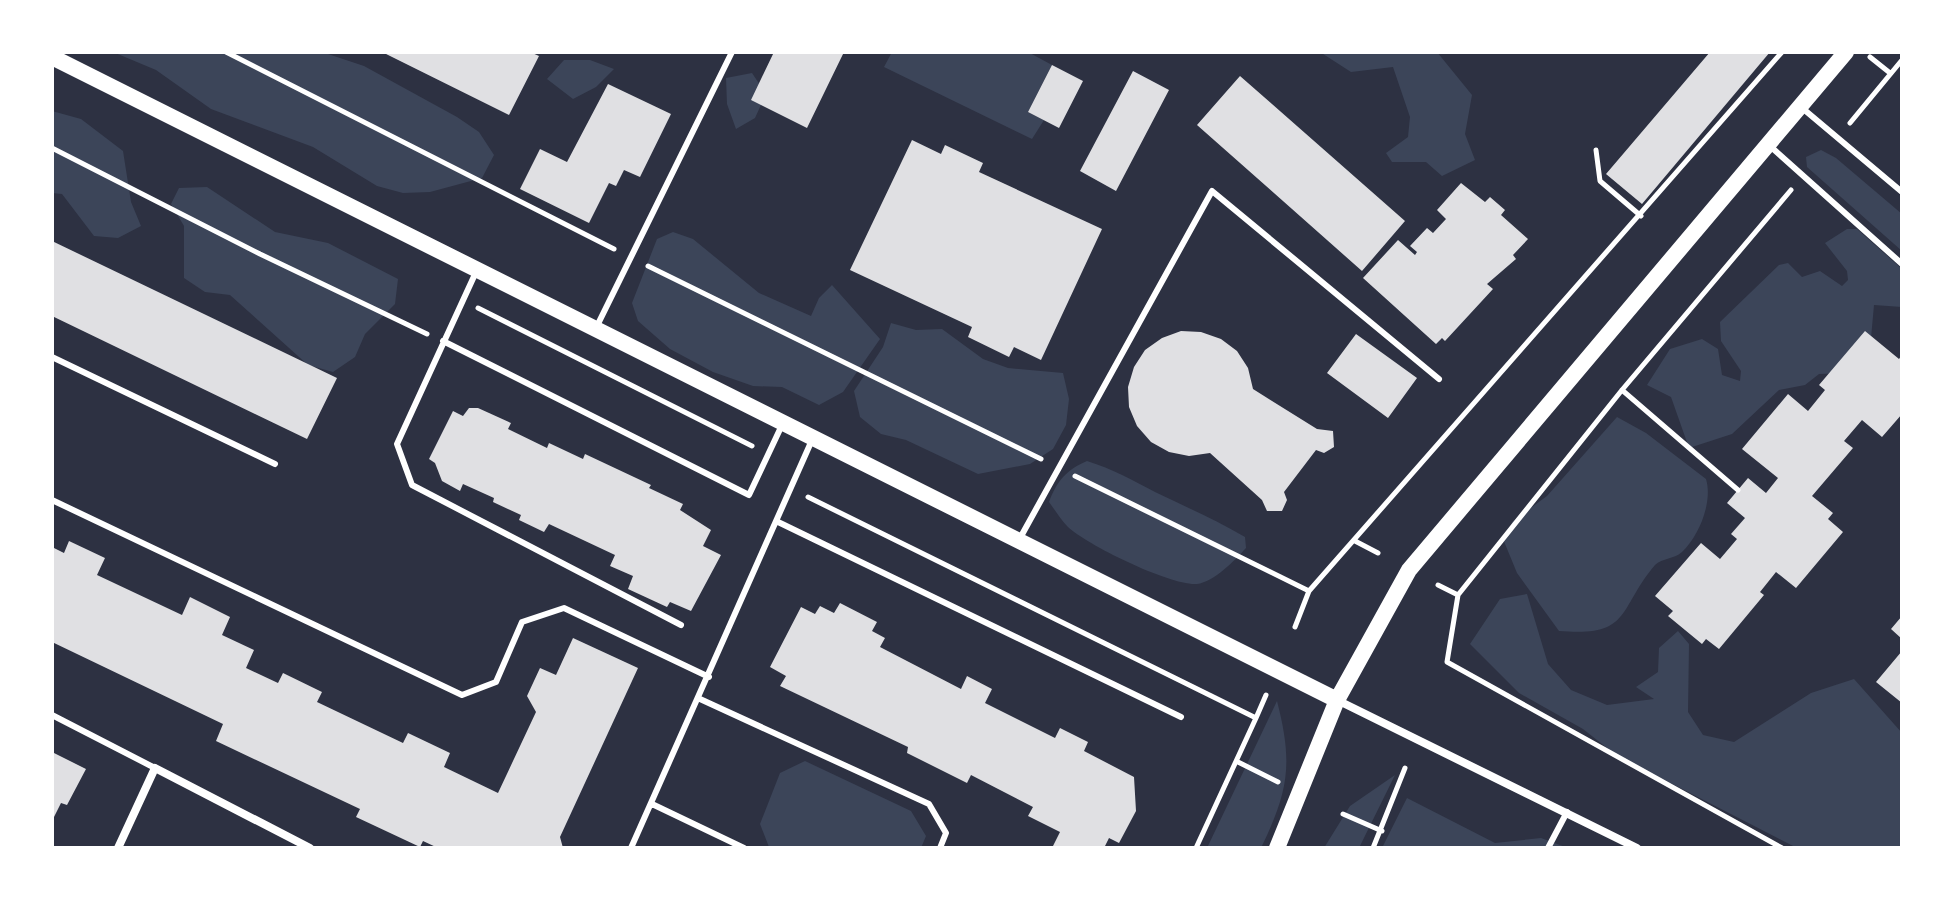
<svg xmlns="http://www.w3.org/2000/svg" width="1954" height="900" font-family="'Alegreya Sans',sans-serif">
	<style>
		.green { fill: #3c4559 }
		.building { fill: #e0e0e3 }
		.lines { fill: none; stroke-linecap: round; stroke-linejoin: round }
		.path { stroke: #fff; stroke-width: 5 }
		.service { stroke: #fff; stroke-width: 6 }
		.minor { stroke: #fff; stroke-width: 8 }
		.secondary { stroke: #fff; stroke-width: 16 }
	</style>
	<rect width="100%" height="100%" fill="#2d3142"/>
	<path class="green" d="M113,52h209l42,14 93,51 22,15 15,23 -12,23 -52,14 -27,1 -26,-7 -64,-39 -102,-38 -55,-39z
		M892,52h136l24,13 -24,47 16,8 -12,19 -148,-72z
		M1320,52h117l35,43 -7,39 10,26 -33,16 -16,-14h-34l-6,-9 22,-16 2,-20 -17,-50 -42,5z
		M564,60h26l24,9 -18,18 -23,12 -26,-20z
		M752,73l14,21 -11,24 -19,11 -9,-25 -1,-26z
		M52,111l29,8 42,32 8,51 10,24 -23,12 -24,-2 -32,-42 -10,-1z
		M1821,150l15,8 66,56v37l-95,-84 -1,-10z
		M207,187l68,45 53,11 70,36 -3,25 -30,30 -10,23 -22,15 -25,-7 -78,-70 -25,-3 -21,-14v-52l-13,-22 8,-16z
		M1847,229h10l45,40v38l-28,-2 -4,44 -25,24 -26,1 -14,11 -26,5 -47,44 -43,14 -18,-51 -24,-12 23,-36 32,-10 16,10 4,26 18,6 1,-10 -20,-30 -1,-19 59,-57 9,-2 14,14 18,-6 22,15 6,-6 -1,-9 -22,-28z
		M673,232l20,7 66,54 52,23 8,-18 13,-13 48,54 -37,53 -24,13 -37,-18 -29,-1 -40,-14 -43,-23 -32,-28 -6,-18 25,-64z
		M891,323l25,7 26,-1 41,30 25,9 55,5 6,26 -3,26 -13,24 -23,15 -52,10 -72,-34 -25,-6 -21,-17 -6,-26 29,-44z
		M1617,417l29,16 60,46c7,23 -7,57 -24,73 -7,7 -20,6 -27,13 -38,45 -23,72 -96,66l-42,-58 -14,-34 10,-18 34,-25z
		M1087,461c26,8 45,19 68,31 31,15 61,28 90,45l1,11c-11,12 -32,34 -49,36 -26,2 -110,-39 -129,-57 -7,-7 -13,-17 -19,-25 8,-21 17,-32 38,-41z
		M1527,594l21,70 23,26 36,15 47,-6 -18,-12 22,-15 1,-24 19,-17 11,13 -1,68 15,23 31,7 77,-49 43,-14 48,54v115h-105l-181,-93 -33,-26 -64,-36 -49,-49 30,-45z
		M1277,701c16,62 12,89 -16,147h-54z
		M805,761l106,50 15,25 -5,12 -152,-1 -9,-23 20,-51z
		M1395,775l-36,73h-35l26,-42z
		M1407,798l88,45 46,-5 27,10h-186z"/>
	<path class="building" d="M382,52h148l9,4 -30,59z
		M774,52h70l-37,76 -56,-28z
		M1710,52h60l-128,152 -36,-30z
		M1052,65l31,16 -24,47 -31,-16z
		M1133,71l36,19 -53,101 -36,-20z
		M1240,76l165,145 -43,50 -165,-146z
		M608,84l63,30 -31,63 -16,-7 -8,16 -7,-3 -20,40 -69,-34 20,-40 27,13z
		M912,140l29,14 4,-9 38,18 -4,9 123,57 -61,131 -27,-13 -5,10 -41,-20 4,-10 -122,-57z
		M1461,183l24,19 5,-5 15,13 -4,5 27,24 -15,16 3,4 -29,25 6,5 -48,52 -3,-3 -6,6 -73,-66 35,-38 17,15 2,-3 -7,-6 17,-18 6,5 13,-14 -9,-9z
		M52,241l285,137 -30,61 -255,-123z
		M1181,331l20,1 20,7 16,12 11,17 5,21 64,40 16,2 1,16 -10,6 -8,-3 -32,42 3,8 -5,11h-15l-5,-11 -52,-47 -21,3 -20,-4 -18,-10 -14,-16 -8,-19 -1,-20 6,-20 11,-17 17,-12z
		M1865,331l34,28 3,-4v59l-20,23 -20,-17 -18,21 9,7 -41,48 21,17 -5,6 15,13 -47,56 -20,-16 -16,20 4,3 -45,54 -13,-10 -4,5 -34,-28 5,-5 -18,-15 46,-53 19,16 17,-20 -6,-5 14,-16 -18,-15 21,-25 18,15 12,-15 -36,-29 46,-55 20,17 17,-21 -6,-5z
		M1356,334l61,44 -29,40 -61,-45z
		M469,408h9l33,15 -3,6 39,19 2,-5 34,16 2,-5 66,31 -2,3 34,16 -3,6 31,20 -8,16 18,9 -30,56 -21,-9 -3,5 -39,-18 5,-13 -23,-10 5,-11 -66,-31 -5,8 -25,-12 2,-5 -28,-13 1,-4 -31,-14 -3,7 -18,-10 -7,-18 -6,-4 24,-48 10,5z
		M69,541l36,17 -8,17 85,40 8,-18 40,20 -8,18 32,15 -8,18 32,15 5,-10 39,19 -5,10 86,41 5,-10 42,20 -6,14 54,26 38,-81 -9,-16 13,-28 16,7 17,-37 65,30 -78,169 3,11h-125l-15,-7 -3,6 -64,-30 4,-8 -144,-68 7,-17 -171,-82v-95l12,6z
		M840,603l37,19 -5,9 13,7 -5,9 81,42 6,-13 25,13 -7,14 70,35 5,-10 28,14 -4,9 50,26 2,34 -17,32 -10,-5 -5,10h-52l8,-16 -32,-16 5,-9 -62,-32 -4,8 -60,-30 1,-6 -128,-61 6,-10 -16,-9 31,-60 14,7 5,-8 14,7z
		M1902,616v23l-11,-10z
		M1902,651v52l-26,-21z
		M52,752l34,17 -19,36 -6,-2 -9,18z"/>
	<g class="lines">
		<path class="path" d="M226,52l388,197
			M1870,57l20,16
			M1850,123l52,-63
			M52,148l208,106 167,80
			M1596,150l4,31 41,35
			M648,266l393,193
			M478,308l274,138
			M1622,390l116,100
			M1075,476l234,115
			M808,497l448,221 -60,130
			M1355,541l23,12
			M1438,585l20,10
			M1295,627l14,-36 473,-539
			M1256,718l10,-23
			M1238,762l40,20
			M1343,814l39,17
			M1373,848l32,-80
			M1782,848l-335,-186 11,-67 164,-205 169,-200"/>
		<path class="service" d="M1801,107l101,85
			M1770,146l132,118
			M476,272l-79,172 15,41 269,140
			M597,326l135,-274
			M443,341l306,154 33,-70
			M52,357l223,107
			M52,500l410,195 34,-13 26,-60 42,-14 145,69
			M776,521l405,196
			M1019,540l193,-349 227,188
			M700,699l229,105 17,29 -6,15
			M52,715l103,53
			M652,804l92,44
			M631,848l181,-408
			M1548,848l19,-36"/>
		<path class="minor" d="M1337,700l300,148
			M118,848l37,-80 155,80"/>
		<path class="secondary" d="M52,57l1285,643
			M1277,848l60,-148 72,-130 437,-518"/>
	</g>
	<rect width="1954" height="900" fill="none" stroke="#ffffff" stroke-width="108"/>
</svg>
